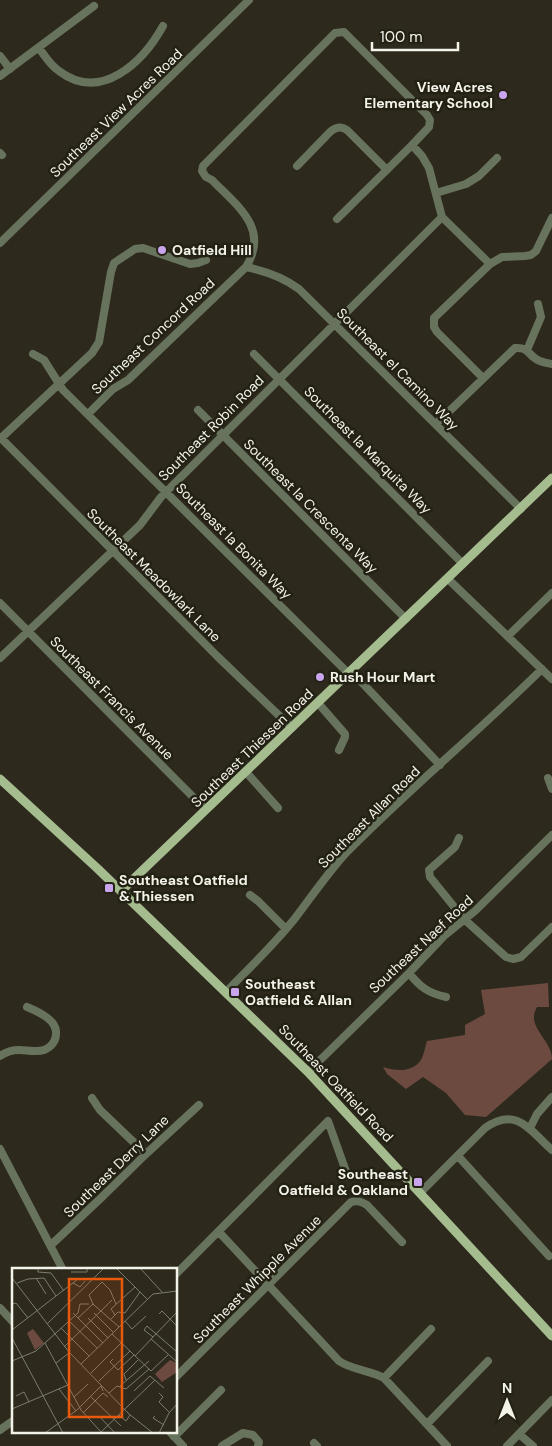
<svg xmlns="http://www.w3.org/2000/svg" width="552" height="1446" font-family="'DM Sans',sans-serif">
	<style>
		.green { fill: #6c4a40 }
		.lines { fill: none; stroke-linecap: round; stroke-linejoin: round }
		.minor { stroke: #68735d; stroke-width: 8 }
		.major { stroke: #a5bc8f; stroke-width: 9 }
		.poi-dot { fill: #c9a5ee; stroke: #232114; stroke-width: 2 }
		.labels { text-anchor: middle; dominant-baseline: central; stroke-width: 5; stroke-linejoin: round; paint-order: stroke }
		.poi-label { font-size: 14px; font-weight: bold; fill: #f4f3ea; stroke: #232114; text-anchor: start }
		.street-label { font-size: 14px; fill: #f4f3ea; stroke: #232114 }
		.inset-road { fill: none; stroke: #7d7a6f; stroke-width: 1 }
		.view { fill: #e8590c; fill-opacity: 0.15; stroke: #e8590c; stroke-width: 2.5 }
		.inset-edge { fill: none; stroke: #f4f3ea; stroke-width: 2.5 }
	</style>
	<rect width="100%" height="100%" fill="#2d2a1d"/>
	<path class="green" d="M548,983l1,24h-12c-12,20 15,32 15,52l-66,58 -21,-2 -19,-22 -23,-16 -17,12 -19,-15 -4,-7c13,4 29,6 38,-7 3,-5 4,-13 6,-19l38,-6v-10l20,-11 -4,-24z"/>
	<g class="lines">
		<path class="minor" d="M39,48c6,8 11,17 20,23 42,32 84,-9 104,-45
			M0,56l10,13
			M0,76l94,-70
			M0,153l2,2
			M297,166l34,-35c6,-4 10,-5 16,-1l40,40
			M436,193l30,-9 13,-8 18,-18
			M337,219l75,-74
			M0,243l249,-243
			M246,267c19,4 37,10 53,22l222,220
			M527,350l14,-33 -3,-13
			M33,354l11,6 19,30 286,284
			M254,354l209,210
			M483,378l-46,-46 -3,-5v-9l56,-54 12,-7 23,-1 6,-1 5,-4 16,-33
			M198,410l208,209
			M88,414l25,-25 15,-9 118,-113c24,-39 -9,-61 -34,-87l-6,-3 -4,-6 1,-5 132,-133 9,-1 83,83 3,5 -1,7 -17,18 10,11 7,12 13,49 48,47
			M436,424l79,-76c13,-1 12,5 21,11 4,3 11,4 16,5
			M1,438l216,218 75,72
			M0,439l92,-86 7,-11 12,-70 3,-9 21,-14 8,-1 47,16 8,-1 8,-3
			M448,579l104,100
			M0,603l206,207
			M508,636l44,-43
			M0,658l140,-133 21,-28 281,-280
			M351,671l89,94
			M318,703l27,31v3l-6,13
			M246,772l32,36
			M548,778l4,11
			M459,838l-4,9 -26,23 1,7 34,42 42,38 7,2 8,-2 31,-30
			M250,895l8,6 28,28
			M409,973c11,14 19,20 37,24
			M226,992c23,-24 49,-48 70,-75 16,-21 31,-43 49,-63 63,-64 133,-122 197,-185
			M0,1056c6,-4 12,-6 19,-6 5,0 10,1 15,1 13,1 23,-7 22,-20 -1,-12 -19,-20 -29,-24
			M308,1072l101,-99 35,-37 31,-25 77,-76
			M92,1098l8,12 46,44
			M530,1128l7,-14 15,-17
			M0,1149l63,121
			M458,1156l91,100
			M420,1193l65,-65c32,-23 46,4 67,22
			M219,1232l120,129c13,9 31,9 45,17l63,68
			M51,1245l50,-47 45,-44 53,-49
			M176,1274l152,-153 20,56
			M0,1308l14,15
			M176,1377l175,-175c7,-2 11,0 16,3l35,37
			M384,1378l47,-49
			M427,1424l61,-63
			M0,1430l14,-10
			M170,1432l13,14
			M519,1434l14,12
			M174,1437l47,-47
			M314,1443l3,3
			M222,1446l21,-13 10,2 6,7 -1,4
			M507,1446l45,-46"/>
		<path class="major" d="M0,779l98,90 210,203 244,264
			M121,891l431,-413"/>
	</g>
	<g class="poi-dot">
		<circle cx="503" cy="95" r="5"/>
		<circle cx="162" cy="250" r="5"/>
		<circle cx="320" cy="677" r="5"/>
		<rect x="104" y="883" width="10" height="10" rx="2.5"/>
		<rect x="230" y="987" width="10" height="10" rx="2.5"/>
		<rect x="413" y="1177" width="10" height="10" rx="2.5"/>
	</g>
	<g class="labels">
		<g class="poi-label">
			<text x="493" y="87" text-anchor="end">View Acres<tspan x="493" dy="16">Elementary School</tspan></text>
			<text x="172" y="250">Oatfield Hill</text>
			<text x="330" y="677">Rush Hour Mart</text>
			<text x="119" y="880">Southeast Oatfield<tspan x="119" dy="16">&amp; Thiessen</tspan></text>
			<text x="245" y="984">Southeast<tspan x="245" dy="16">Oatfield &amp; Allan</tspan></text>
			<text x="408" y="1174" text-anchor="end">Southeast<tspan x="408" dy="16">Oatfield &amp; Oakland</tspan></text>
		</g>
		<g class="street-label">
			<text transform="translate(116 113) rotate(-44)">Southeast View Acres Road</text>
			<text transform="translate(153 336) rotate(-43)">Southeast Concord Road</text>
			<text transform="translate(398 369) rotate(45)">Southeast el Camino Way</text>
			<text transform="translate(211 428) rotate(-45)">Southeast Robin Road</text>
			<text transform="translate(368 450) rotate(45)">Southeast la Marquita Way</text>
			<text transform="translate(311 506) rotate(45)">Southeast la Crescenta Way</text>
			<text transform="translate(234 541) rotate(45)">Southeast la Bonita Way</text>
			<text transform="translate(154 575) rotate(45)">Southeast Meadowlark Lane</text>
			<text transform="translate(112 698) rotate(45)">Southeast Francis Avenue</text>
			<text transform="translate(252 748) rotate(-44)">Southeast Thiessen Road</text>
			<text transform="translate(369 817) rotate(-45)">Southeast Allan Road</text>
			<text transform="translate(421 944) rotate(-43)">Southeast Naef Road</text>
			<text transform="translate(336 1083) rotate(46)">Southeast Oatfield Road</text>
			<text transform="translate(116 1166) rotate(-44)">Southeast Derry Lane</text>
			<text transform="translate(257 1279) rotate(-45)">Southeast Whipple Avenue</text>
		</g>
	</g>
	<g transform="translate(12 1268)">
		<rect width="165" height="165" fill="#2d2a1d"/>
		<path d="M21,61l11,14 -9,7 -8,-17zM158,92l7,3v9l-15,10 -7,-8z" fill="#6c4a40"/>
		<path class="inset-road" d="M26,0v4l13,1 13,18M104,0l31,31M128,0l22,24M59,4h16v-4M0,10l57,74 60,62 24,19M24,10l10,16M5,15l11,-4 16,-1 12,18M61,15l7,4 5,-6M0,36l4,-1 12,15M81,36l-4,-9 13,-13 8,8 6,14M81,36l26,23M61,45l30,30M82,45l20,20M147,46l3,-3 15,15M103,47l-4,-6 24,-22M66,50l15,-14M76,50l20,20M99,51l7,-7 7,1 15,-21M57,53l28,27M113,53l7,8 14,-13M35,56l57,-56M49,60l28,28M0,62l66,-51M100,66l39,37 18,-17M141,69l-9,-7 3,-4 30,26M0,70l51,95M139,71l26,23M33,75l36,67 20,22M52,79l48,-47M123,88l42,-44M101,91l-3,3 8,8 16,-15M0,93l24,-10 42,-38 2,-9h9M44,95l13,-10M69,96l72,-70 24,-3M79,105l30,-30M114,112l-2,-6 14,-14M87,113l31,-30M108,118l29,-25M47,121l17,22M122,123l16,-15 14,12M97,125l8,-7 9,3 23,-20M147,125l4,4 -4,5 10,10M4,128l8,-4 5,10M78,128l31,30M62,129l14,-13M0,141l56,-24M71,145l20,-20 5,4M107,147l7,6 4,-6M87,148l16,17M143,148l-2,2 11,7M33,165l32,-23 24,-24 2,5M88,165l55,-53M147,165l10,-20 8,-9"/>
		<path class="view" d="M57,11h53v138h-53z"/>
		<rect width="165" height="165" class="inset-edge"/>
	</g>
	<g transform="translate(507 1401)" stroke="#232114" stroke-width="4" paint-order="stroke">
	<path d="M0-4L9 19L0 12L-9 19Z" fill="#f4f3ea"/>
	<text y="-8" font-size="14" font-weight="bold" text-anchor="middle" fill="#f4f3ea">N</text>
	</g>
	<path d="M372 42v8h86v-8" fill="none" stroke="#f4f3ea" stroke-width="2.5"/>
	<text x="380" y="42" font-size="15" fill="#f4f3ea" stroke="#232114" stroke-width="4" paint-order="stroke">100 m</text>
</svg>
